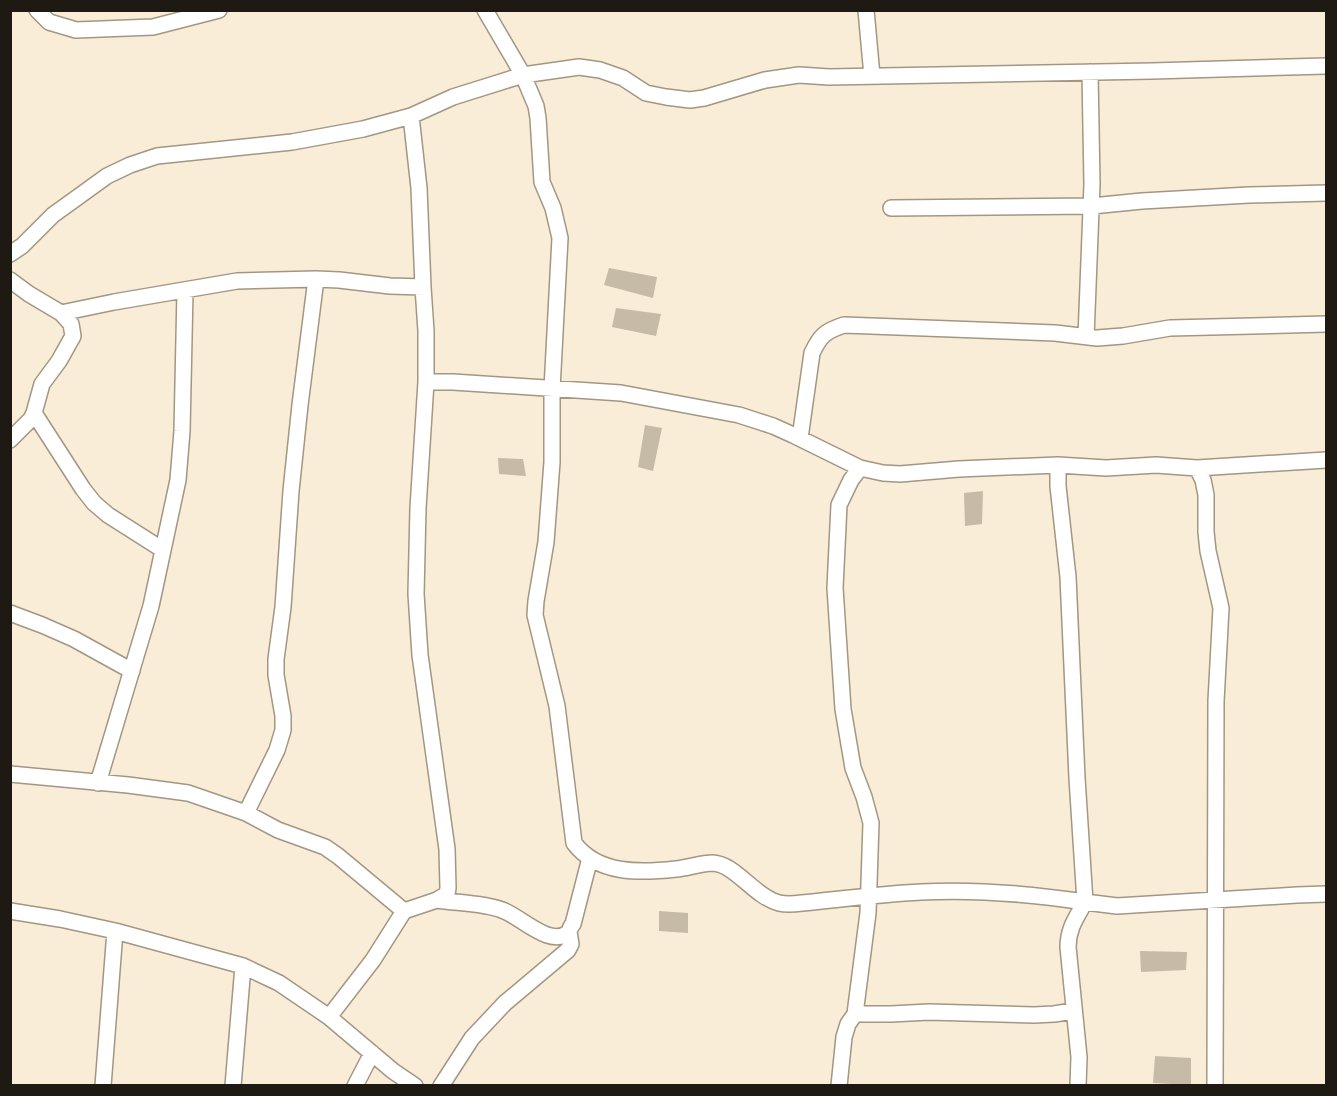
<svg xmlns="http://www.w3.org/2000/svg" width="1337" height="1096" font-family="'Varela Round',sans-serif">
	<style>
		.building { fill: #c6bba6 }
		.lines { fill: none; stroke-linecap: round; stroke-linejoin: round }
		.minor-casing { stroke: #a19783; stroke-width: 18 }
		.minor { stroke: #fff; stroke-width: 15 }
	</style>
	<rect width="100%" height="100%" fill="#f9edd8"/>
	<path class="building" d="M609,268l48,9 -4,21 -49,-13z
		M616,308l45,6 -5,22 -44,-9z
		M645,425l17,3 -9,43 -15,-4z
		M498,458l25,1 3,17 -27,-2z
		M983,491l-1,33 -17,2 -1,-33z
		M659,911l29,2v20l-29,-2z
		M1140,951l47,1 -1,18 -45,2z
		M1155,1056l36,2v27l-38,-2z"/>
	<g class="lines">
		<g class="minor-casing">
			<path id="minor" d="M37,10l12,12 27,8 77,-3 66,-17
				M485,10l38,65 56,-8 21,3 23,8 23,15 20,4 24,3 14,-2 61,-18 34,-5 30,2 323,-6 174,-5
				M866,10l6,66
				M411,116l8,72 4,99
				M891,208l201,-2 50,-5 107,-6 77,-2
				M10,254l12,-8 31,-31 54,-39 23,-11 27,-9 135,-14 71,-13 48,-13 42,-19 70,-22 13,31 2,12 4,64 11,26 7,30 -8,151v73l-6,80 -10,59 -1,14 22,91 17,137c24,32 67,30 102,26 12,-1 25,-6 37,-6 22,1 42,34 66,40 8,2 16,1 23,0 40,-4 79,-9 119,-11 55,-3 110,2 164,10l-8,-124 -9,-201 -10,-91v-21
				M10,280l19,14 32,19 10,11 2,12 -14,25 -17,23 -8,29 -3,6 -21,21
				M61,313l53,-11 123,-21 79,-2
				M1086,337l6,-153 -2,-112
				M426,382h27l168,11 118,22 34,11 20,9 67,33 23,5 17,1 59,-5 99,-4 48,3 50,-3 41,3 129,-8
				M34,413l49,76 11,14 14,12 55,35
				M800,438l12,-85c8,-17 13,-22 32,-28l211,8 42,5 26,-2 47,-8 156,-4
				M1197,468l6,12 3,15v37l2,19 13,57 -5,93 -1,385
				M10,613l32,12 32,14 58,32
				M10,774l118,11 60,8 58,20 32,17 47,17 13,9 66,55 -31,49 -44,57 64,54 22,15
				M98,783l53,-177 27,-126 4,-49 3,-140
				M246,813l31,-63 6,-20v-14l-7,-41v-16l7,-52 8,-116 9,-86 16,-126 23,1 51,6 33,1 3,44v51l-8,126 -2,86 4,61 27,194 1,39 -1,6 -10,6 -33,11
				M437,900c20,3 47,3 65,10 17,5 48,39 67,22 0,-1 3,-8 4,-8l17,-66
				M10,911l50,8 55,12 128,35 36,17 50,34
				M855,1014h36l38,-2 105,3 20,-1 19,-3
				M103,1086l12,-155
				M233,1086l10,-120
				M355,1086l17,-33
				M441,1086l31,-48 33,-35 63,-53 3,-6 -2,-12
				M839,1086l5,-49 4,-13 7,-10 13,-101 3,-90 -7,-26 -11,-29 -10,-59 -8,-121 4,-83 12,-25 9,-12
				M1078,1086l1,-29 -11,-110c0,-18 8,-29 17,-45l32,4 180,-11 29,-1"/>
		</g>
		<use href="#minor" class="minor"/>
	</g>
	<rect width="1337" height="1096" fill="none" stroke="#1e1a13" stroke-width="24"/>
</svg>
